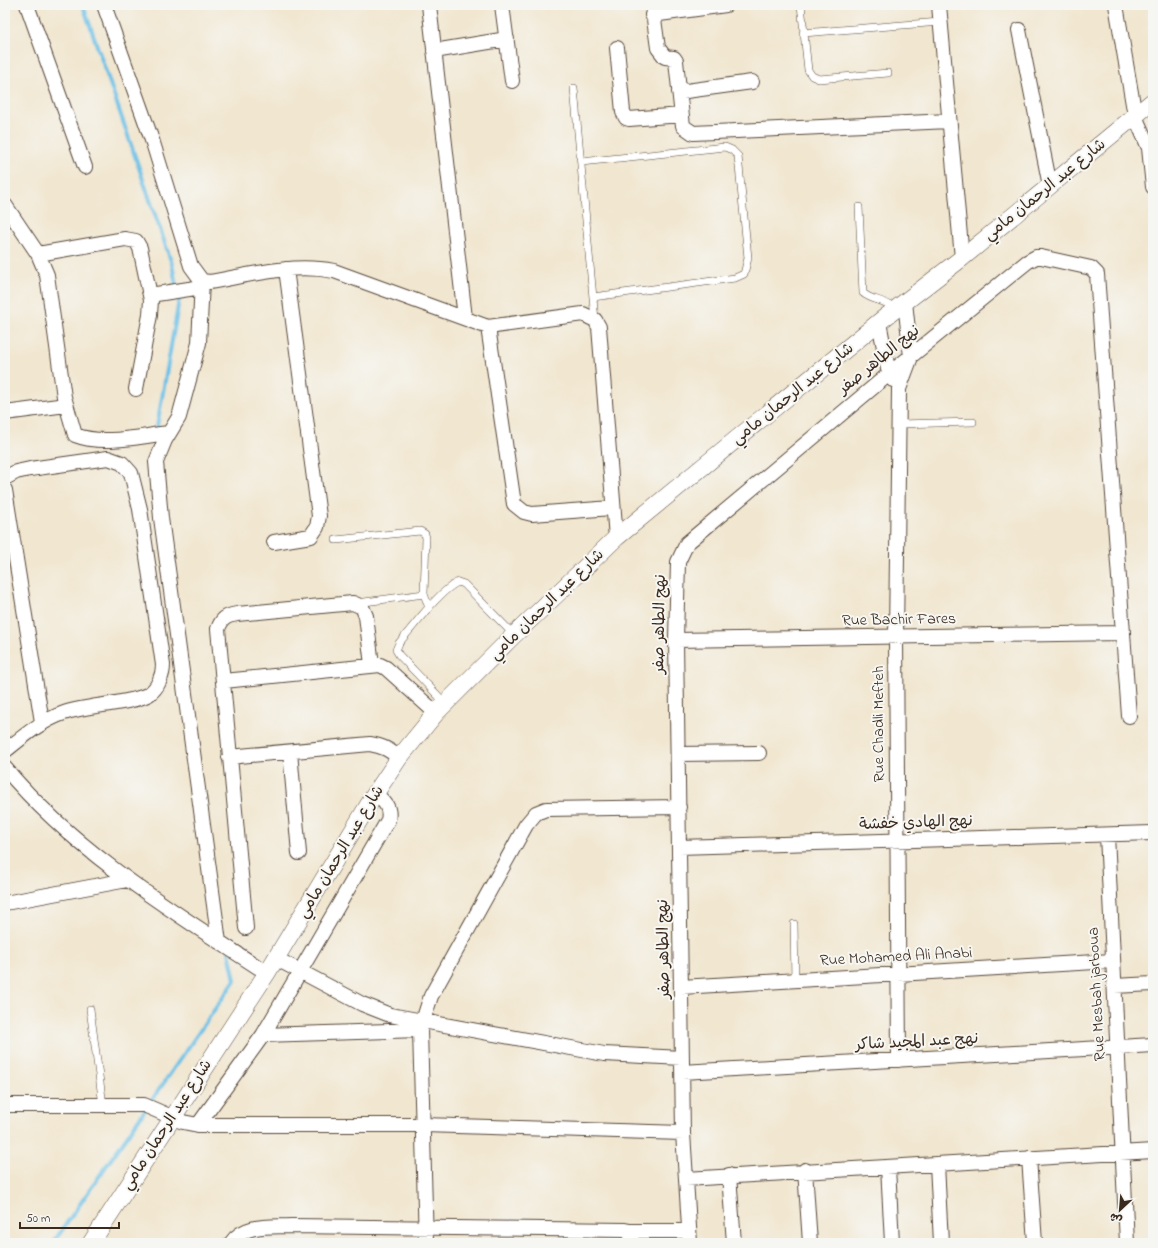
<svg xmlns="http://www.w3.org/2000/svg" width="1158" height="1248" font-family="'Indie Flower','Playpen Sans Arabic',sans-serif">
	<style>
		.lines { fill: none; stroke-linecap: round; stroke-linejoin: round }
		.stream { stroke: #6ac0e6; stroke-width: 4 }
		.service-casing { stroke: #564639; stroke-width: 8 }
		.minor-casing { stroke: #564639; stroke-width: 16 }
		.tertiary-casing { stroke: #564639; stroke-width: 18 }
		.service { stroke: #fff; stroke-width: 7 }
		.minor { stroke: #fff; stroke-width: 14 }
		.tertiary { stroke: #fff; stroke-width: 17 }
		.labels { text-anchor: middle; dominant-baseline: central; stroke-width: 4; stroke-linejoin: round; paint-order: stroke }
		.street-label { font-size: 16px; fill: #3b2a1e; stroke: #f6f6f2 }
	</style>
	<rect width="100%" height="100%" fill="#f6f6f2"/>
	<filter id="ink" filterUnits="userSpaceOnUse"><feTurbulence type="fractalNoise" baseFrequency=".025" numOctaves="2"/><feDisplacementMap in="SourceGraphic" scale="8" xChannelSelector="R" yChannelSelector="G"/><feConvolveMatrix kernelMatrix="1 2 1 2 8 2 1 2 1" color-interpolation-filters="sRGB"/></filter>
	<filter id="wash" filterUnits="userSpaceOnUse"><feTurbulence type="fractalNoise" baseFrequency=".012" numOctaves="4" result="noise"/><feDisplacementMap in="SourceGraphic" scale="16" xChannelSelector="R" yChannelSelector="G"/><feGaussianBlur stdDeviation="0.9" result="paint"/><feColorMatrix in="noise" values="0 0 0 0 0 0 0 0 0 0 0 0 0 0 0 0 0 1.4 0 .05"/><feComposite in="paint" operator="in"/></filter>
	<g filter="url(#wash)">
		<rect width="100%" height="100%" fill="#f1e6cf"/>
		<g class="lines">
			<path class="stream" d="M83,5l89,259 7,36 -24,138 1,11
				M53,1243l182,-263 -6,-28"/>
		</g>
	</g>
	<g filter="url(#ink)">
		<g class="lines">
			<g class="service-casing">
				<path id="service" d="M801,5l7,65 4,6 7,3 69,-6
					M803,33l137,-11
					M574,88l21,232
					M581,162l144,-15 7,3 6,6 10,102 -4,16 -9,4 -142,19
					M859,207l4,86c9,8 21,6 32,16
					M899,424l74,-2
					M336,540l84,-9 5,3 1,4 -2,56
					M357,603l67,-9 5,14
					M445,703l-46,-48 -3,-5 3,-7c15,-17 40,-52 59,-61l6,2 50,51
					M794,924l1,56
					M90,1009l13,96"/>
			</g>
			<g class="minor-casing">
				<path id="minor" d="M27,5l58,162
					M104,5l49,138 38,123 11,15 7,1c41,-7 83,-19 125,-11l154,56 95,-13 12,6 4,7 17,211
					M429,5l36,313
					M502,5l10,76
					M652,5l6,43 7,9 9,1 2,3 7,65 10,7 256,-12
					M939,5l23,253
					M1116,5l19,111 14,32 4,39
					M652,15l74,-10
					M1019,30l31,156
					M617,48l6,64 3,6 3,1 53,-4
					M434,51l73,-12
					M679,92l73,-10
					M5,205l33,49 9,21 17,122 11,38c28,11 65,1 94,-2
					M38,254l87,-15 11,2 4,7 11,52 -1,15 -14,74
					M202,281l-3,62 -20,74 -14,23 -9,22 5,56 58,424
					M150,295l52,-8
					M879,322l10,52 4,6
					M488,327l26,177 10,8 8,2 80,-6
					M5,413l61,-8
					M5,478l11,-6 14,-3 78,-11 14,5 9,10 9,36 23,156c0,10 -5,23 -14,29 -17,10 -63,11 -85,19 -23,8 -40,23 -59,38
					M5,490l37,232
					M274,542l37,-6 6,-9 2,-11 -33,-247
					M676,640l445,-7
					M224,681l156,-16 6,3 50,45
					M1129,716l-32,-442 -6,-6 -50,-11h-5l-9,5 -138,112 -202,169 -9,19 -2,78 7,493 3,46 467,-28
					M290,752l9,101
					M678,754l81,-1
					M229,757l141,-13c13,2 20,6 29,14
					M5,768c72,86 169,144 262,205
					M1107,835l20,408
					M679,847l474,-14
					M5,903l122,-23
					M246,928l-28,-299c4,-11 8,-13 19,-15l116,-11 9,4 4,9 6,49
					M275,958l87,46 28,11 214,39 78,4
					M1114,986l39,-2
					M681,987l431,-26
					M263,1035l157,-5
					M899,1060l-3,-423 3,-248 12,-32 -6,-55
					M682,1072l471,-27
					M5,1105h139l39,17 15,3h225l260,8
					M198,1125l65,-90 125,-215c3,-13 -4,-19 -13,-26
					M1029,1158l6,85
					M937,1164l4,79
					M888,1167l4,76
					M805,1170l5,73
					M729,1175l5,68
					M686,1179l4,64
					M630,1231h59
					M231,1243c13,-20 40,-16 60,-17l334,4 5,1 2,12
					M426,1243l-6,-213 11,-34 95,-171 10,-12 10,-4 133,-2"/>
			</g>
			<g class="tertiary-casing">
				<path id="tertiary" d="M91,1243l176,-270 108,-179 24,-36 37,-45 78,-78 102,-97 263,-216 83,-64 191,-157"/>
			</g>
			<use href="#service" class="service"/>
			<use href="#minor" class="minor"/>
			<use href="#tertiary" class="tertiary"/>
		</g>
	</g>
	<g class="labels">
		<g class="street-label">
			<text transform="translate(1045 190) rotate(-39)">شارع عبد الرحمان مامي</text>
			<text transform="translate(879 360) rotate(-39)">نهج الطاهر صفر</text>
			<text transform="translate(793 394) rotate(-39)">شارع عبد الرحمان مامي</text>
			<text transform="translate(547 605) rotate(-44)">شارع عبد الرحمان مامي</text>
			<text transform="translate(899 620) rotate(-1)">Rue Bachir Fares</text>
			<text transform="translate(660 624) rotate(-89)">نهج الطاهر صفر</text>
			<text transform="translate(879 724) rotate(-90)">Rue Chadli Mefteh</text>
			<text transform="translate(916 823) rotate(-2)">نهج الهادي خفشة</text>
			<text transform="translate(341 852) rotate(-59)">شارع عبد الرحمان مامي</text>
			<text transform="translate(664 949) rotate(-91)">نهج الطاهر صفر</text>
			<text transform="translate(896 957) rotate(-3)">Rue Mohamed Ali Anabi</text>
			<text transform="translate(1097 994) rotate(-93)">Rue Mesbah jarboua</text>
			<text transform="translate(917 1042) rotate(-3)">نهج عبد المجيد شاكر</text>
			<text transform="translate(167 1125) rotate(-57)">شارع عبد الرحمان مامي</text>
		</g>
	</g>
	<rect width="1158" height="1248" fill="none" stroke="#f6f6f2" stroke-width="20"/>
	<g transform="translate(1120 1210) rotate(206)" stroke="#f6f6f2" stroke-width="3" paint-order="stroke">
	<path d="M0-3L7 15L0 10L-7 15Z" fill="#3b2a1e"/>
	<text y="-6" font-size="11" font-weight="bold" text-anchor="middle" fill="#3b2a1e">ش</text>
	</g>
	<path d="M20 1222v6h99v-6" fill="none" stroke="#3b2a1e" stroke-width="2"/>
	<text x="26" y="1222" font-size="12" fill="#3b2a1e" stroke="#f6f6f2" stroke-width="3" paint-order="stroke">50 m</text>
</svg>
